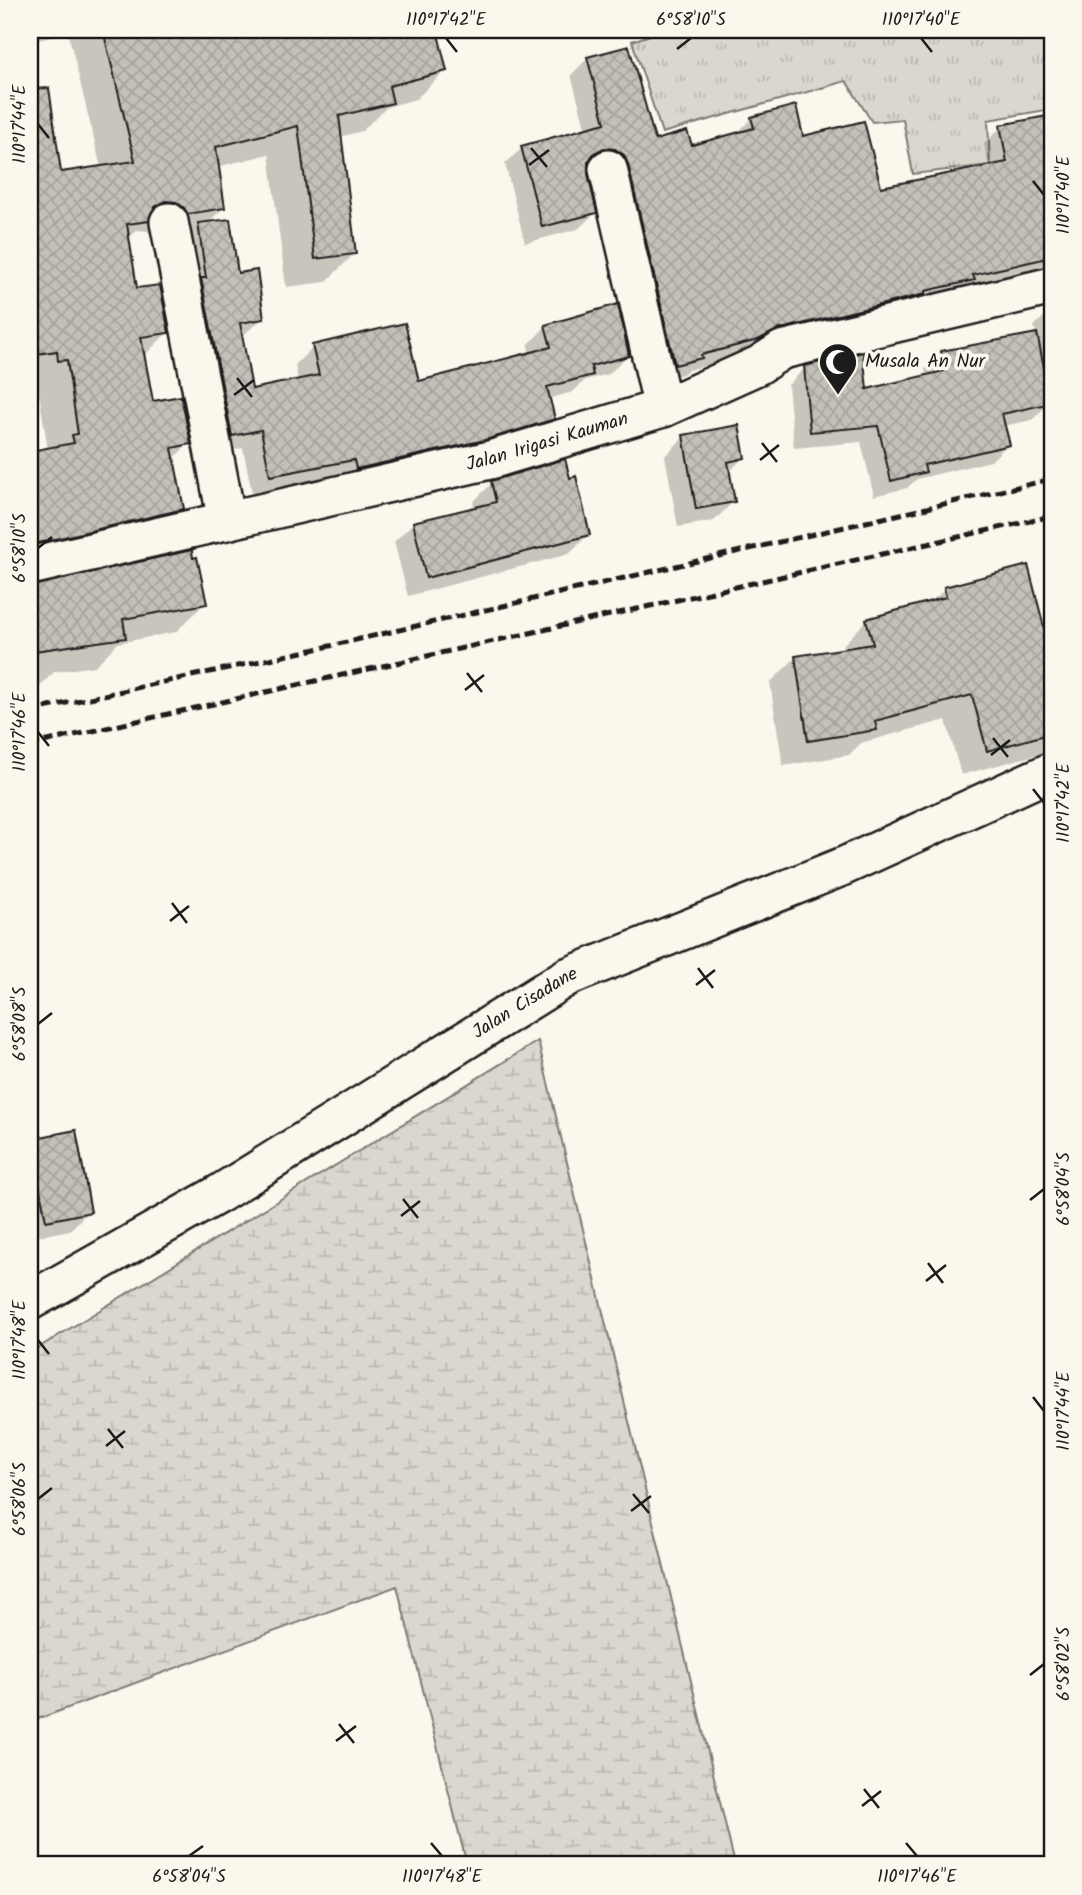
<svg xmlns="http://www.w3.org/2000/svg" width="1082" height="1895" font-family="Kalam,sans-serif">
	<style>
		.grass { fill: url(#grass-tufts); stroke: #7b7a75; stroke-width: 2 }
		.wetland { fill: url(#wetland-marsh); stroke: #7b7a75; stroke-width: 2 }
		.shadow { fill: #0003 }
		.building { fill: url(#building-cross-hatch); stroke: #1c1c1c; stroke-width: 2 }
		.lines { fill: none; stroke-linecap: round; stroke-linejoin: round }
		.minor-casing { stroke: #1c1c1c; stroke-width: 42 }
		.minor { stroke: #fbf7ec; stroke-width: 37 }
		.rail { stroke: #1c1c1c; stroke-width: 5; stroke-dasharray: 10 5; stroke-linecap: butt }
		.ticks { fill: none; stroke: #1c1c1c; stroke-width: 2.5 }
		.labels { text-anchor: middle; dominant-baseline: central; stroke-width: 7; stroke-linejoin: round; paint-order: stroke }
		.poi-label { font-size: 19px; fill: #1c1c1c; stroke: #fbf7ec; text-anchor: start }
		.street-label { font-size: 19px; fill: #1c1c1c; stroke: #fbf7ec }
		.neatline { fill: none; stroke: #1c1c1c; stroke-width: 2.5 }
		.ticks-label { font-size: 18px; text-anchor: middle; fill: #1c1c1c }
	</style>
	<defs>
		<pattern id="grass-tufts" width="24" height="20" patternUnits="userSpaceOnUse" patternTransform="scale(1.75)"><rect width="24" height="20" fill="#dad7ce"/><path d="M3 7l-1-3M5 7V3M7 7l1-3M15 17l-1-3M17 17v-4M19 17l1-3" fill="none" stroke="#bab8b0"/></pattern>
		<pattern id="wetland-marsh" width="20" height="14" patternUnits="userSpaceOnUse" patternTransform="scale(1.75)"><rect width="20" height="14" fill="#dad7ce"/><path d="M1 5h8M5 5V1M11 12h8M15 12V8" fill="none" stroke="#bab8b0"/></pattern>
		<pattern id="building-cross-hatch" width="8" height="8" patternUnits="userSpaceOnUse" patternTransform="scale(1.75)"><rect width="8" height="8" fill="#c3c0b8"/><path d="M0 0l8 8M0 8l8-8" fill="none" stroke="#a7a49e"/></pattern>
	</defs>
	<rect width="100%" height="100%" fill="#fbf7ec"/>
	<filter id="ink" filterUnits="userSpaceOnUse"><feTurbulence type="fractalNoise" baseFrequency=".0143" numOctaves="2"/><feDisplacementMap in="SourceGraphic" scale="14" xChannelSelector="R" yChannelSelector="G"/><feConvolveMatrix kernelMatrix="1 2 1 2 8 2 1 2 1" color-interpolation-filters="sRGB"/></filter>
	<g filter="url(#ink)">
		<path class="grass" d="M665,30h387v79l-64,11 2,45 -77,9 -10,-55 -31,3 -26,-41 -184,52 -30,-92z"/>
		<path class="wetland" d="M538,1041l197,824h-268l-70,-279 -367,136v-369z"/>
		<path class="shadow" d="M30,30h405l10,41 -29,28 -29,8 -25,24 -22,6 15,116 -29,29 -40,5 -17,-133 -52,13 6,41 -16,16 55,95 -21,18 10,54 47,-10 -3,-16 18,-18 104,36 113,-28 -2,-10 18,-19 82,29 -19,19 -24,6 -12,12 -25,7 5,19 -18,18 -283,57 -9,-45 -29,5 -58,-217 -9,-5 -10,-1 -9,9 7,51 32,43 -24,24 8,46 38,40 -16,16 9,49 -29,29 -123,29v-113l18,-3 -10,-62 -8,1v-241l26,-4 4,30 41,-6 -33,-135 -38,9z
			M628,48l26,94 36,5 45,-12 17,-17 50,20 78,51 109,-22 -5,-23 17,-17 51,-11v175l-312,66 -52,13 -5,4 -25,6 -62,-215h-10l9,48 -17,16 -53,14 -20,-79 17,-16 64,-18 -15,-55 16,-16z
			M1052,309v96l-7,2 -13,13 -29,6 5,18 -17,17 -74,18 -10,9 -33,8 -13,-54 -67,6 -6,-63 17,-17 61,23 60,-14 -1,-8 17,-16 95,-18 -3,-9z
			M684,437l59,21 -15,15 5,29 -19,19 -36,6 -13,-71z
			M492,483l96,52 -19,19 -161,42 -14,-54 19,-19 62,-14 -2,-7z
			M1027,567l25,98v79l-9,9 -82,22 -15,-55 -85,23 -12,12 -66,11 -13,-83 25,-25 48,-8 -1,-4 25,-26 63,-17 15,-14z
			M30,588h4l171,15 -29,29 -58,11 -23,23 -41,6 -19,19 -5,1z
			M31,1141l58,70 -19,19 -40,8z"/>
		<path class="building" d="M103,30h334l10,41 -58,15 4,17 -54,13 17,138 -41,5 -17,-133 -82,21 9,61 -37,6 -4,-6 -8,-6 -10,-1 -11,6 -6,14 -22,3 10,64 23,-3 9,48 -28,4 12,64 28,-5 10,48 -19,4 12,61 -154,36v-94l44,-8 -2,-8 6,-1 -11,-74 -9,1 -1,-10 -27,4v-266l19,-1 12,84 74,-11z
			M629,46l26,94 32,-9 5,14 62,-17 -3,-11 45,-12 7,31 61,-15 17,66 126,-25 -7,-37 52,-10v142l-79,18 2,5 -50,11v3l-148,36 -19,10 -57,15 1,3 -27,7 -47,-201 -4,-9 -9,-6 -11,-1 -10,5 -6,9v12l9,39 -55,14 -21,-81 84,-23 -18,-66z
			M230,219l8,54 19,-3 7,49 -24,4 12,66 67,-14 -7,-30 93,-22 14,58 132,-34 -6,-22 73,-21 11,52 -38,10 2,9 -46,12 8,32 -70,21 -129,29 -2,-9 -84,16 -9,-46 -29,6 -31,-158h5l-8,-55z
			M1037,333l14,70 -49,11 8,31 -86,20 2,7 -35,9 -13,-55 -68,6 -6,-66 59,-14 4,37 77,-18 -3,-20z
			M739,425l6,33 -17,4 7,40 -39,7 -13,-74z
			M565,459l5,19 6,-2 14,59 -164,43 -13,-56 83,-20 -5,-21z
			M192,550l1,8 4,-1 10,47 -84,15 3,19 -92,13 -4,-65z
			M1028,565l24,93v75l-65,18 -15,-56 -97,26 2,9 -69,11 -13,-85 78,-12 -7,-25 80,-22 -2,-10z
			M76,1130l15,82 -45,9 -16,-82z"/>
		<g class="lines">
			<g class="minor-casing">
				<g id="minor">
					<path d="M608,169l55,239"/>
					<path d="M169,222l58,299"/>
					<path id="s1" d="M30,566l460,-106 173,-52 96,-43 23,-15 270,-64"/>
					<path id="s2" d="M30,1301l189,-107 348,-217 277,-111 208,-95"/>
				</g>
			</g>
			<use href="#minor" class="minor"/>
			<path class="rail" d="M30,711l300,-65 722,-167
				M30,745l1022,-229"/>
		</g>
	</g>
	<path class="ticks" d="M446,38l11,14M921,38l11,14M677,49l14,-11M38,124l11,14M531,148l16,19M529,165l20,-15M1033,181l11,14M237,378l15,19M234,395l20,-15M762,443l15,19M760,460l19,-15M38,548l14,-11M467,673l15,19M465,690l19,-15M38,732l11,14M993,738l15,19M991,755l19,-15M1033,789l11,14M172,903l15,20M170,921l19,-15M698,968l15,20M696,985l19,-15M38,1024l14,-11M403,1199l15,19M1030,1200l14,-11M401,1216l19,-15M928,1263l15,20M926,1281l20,-16M38,1340l11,14M1033,1397l11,14M108,1429l15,19M106,1446l19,-15M633,1494l16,19M38,1499l14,-11M631,1511l20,-15M1030,1675l14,-11M339,1724l15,19M336,1741l20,-15M864,1789l15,19M862,1806l19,-15M431,1843l11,13M906,1843l11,13M189,1856l14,-10"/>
	<defs>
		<g id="mosque-pin" transform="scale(2.0125)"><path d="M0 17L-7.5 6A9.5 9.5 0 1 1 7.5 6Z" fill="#1c1c1c" stroke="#fbf7ec"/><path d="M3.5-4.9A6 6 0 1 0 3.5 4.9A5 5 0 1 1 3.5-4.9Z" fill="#fff"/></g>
	</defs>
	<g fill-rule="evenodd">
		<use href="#mosque-pin" x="838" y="362"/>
	</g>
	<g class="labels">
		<g class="poi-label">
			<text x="865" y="362">Musala An Nur</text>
		</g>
		<g class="street-label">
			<text stroke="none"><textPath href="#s1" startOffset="532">Jalan Irigasi Kauman</textPath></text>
			<text stroke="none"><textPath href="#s2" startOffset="578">Jalan Cisadane</textPath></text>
		</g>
	</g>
	<rect width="1082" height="1895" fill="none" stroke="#fbf7ec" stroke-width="77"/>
	<rect x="38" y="38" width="1006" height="1818" class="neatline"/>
	<g class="ticks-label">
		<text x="446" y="25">110°17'42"E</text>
		<text x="691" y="25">6°58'10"S</text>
		<text x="921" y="25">110°17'40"E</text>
		<text transform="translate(19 124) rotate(-90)" y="6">110°17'44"E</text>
		<text transform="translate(1063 195) rotate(-90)" y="6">110°17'40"E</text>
		<text transform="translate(19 548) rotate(-90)" y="6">6°58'10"S</text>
		<text transform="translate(19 732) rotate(-90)" y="6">110°17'46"E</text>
		<text transform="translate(1063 803) rotate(-90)" y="6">110°17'42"E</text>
		<text transform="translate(19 1024) rotate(-90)" y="6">6°58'08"S</text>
		<text transform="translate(1063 1189) rotate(-90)" y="6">6°58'04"S</text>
		<text transform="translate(19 1340) rotate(-90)" y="6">110°17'48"E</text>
		<text transform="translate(1063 1411) rotate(-90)" y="6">110°17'44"E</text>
		<text transform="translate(19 1499) rotate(-90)" y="6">6°58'06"S</text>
		<text transform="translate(1063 1664) rotate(-90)" y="6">6°58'02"S</text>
		<text x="189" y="1882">6°58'04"S</text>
		<text x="442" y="1882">110°17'48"E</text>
		<text x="917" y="1882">110°17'46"E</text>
	</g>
</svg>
